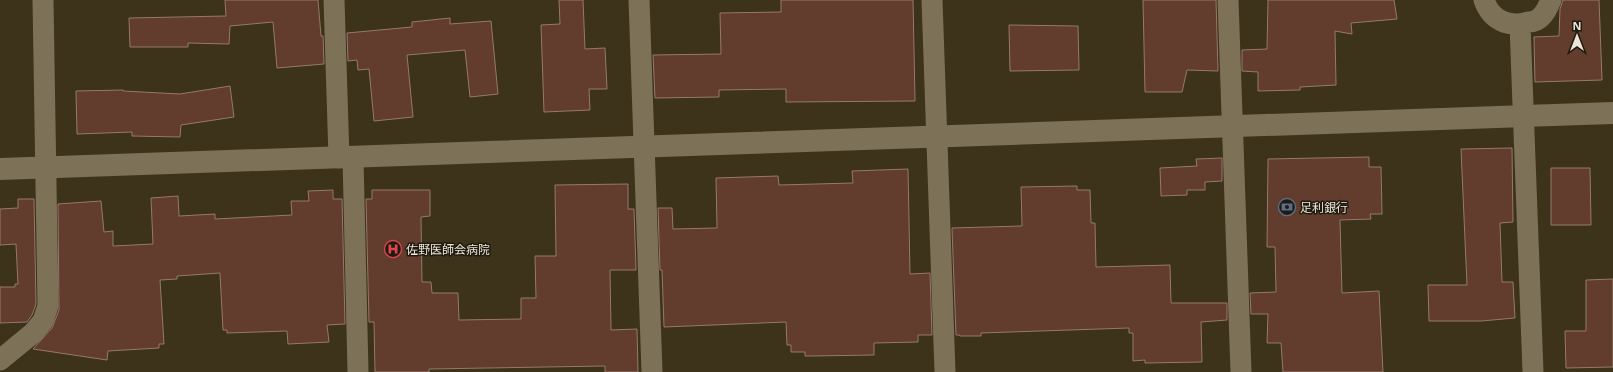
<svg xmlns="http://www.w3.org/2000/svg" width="1613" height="372" font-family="'Open Sans','Noto Sans JP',sans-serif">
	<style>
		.building { fill: #623c2d; stroke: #96796d }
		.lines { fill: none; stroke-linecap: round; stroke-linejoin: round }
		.street { stroke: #7d7157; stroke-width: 21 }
		.secondary { stroke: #7d7157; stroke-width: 22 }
		.labels { text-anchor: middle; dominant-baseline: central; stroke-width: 3; stroke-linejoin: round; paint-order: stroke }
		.poi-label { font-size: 12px; fill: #ede6d8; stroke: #1f1b10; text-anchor: start }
	</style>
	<rect width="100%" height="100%" fill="#3d321a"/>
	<path class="building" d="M225,0h93l3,36h2l1,28 -47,4 -4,-46 -43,4 -1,18 -41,-1v4h-58l-1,-29 97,-2z
		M559,0h24l2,49 20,-1 2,41h-18l1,21 -46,2 -3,-87 19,-1z
		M781,0h132l2,101 -129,1v-13l-67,1v7l-64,1 -2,-43 68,-1 -1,-41 61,-1z
		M1143,0h73l2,71 -31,-1 -5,22h-37z
		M1268,0h126l3,19 -46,4 1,11 -17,-3 1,54 -36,2v3l-42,1v-19l-16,-1v-21l25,-1z
		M1563,0h36l3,80 -67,2 -1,-45 25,-1 1,-27z
		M450,18v6l41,-3 7,73 -28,3 -5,-47 -58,5 6,62 -39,4 -5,-52 -11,1 -1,-10 -9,1 -1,-28 65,-6v-5z
		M1009,25l69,1 1,44 -69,1z
		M230,86l4,31 -53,8 -1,12 -48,-1v-4l-55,2 -1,-43 47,-1v1l57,3z
		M1512,148l1,74 -13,1 2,59h11l2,36 -34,3h-52l-1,-36h39l-6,-136z
		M1369,157v10h12l1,47h-12l1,5 -31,1 2,73 37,-2 4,81h-100l-2,-29h-14l1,-29h-17l-1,-21 26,-1 -1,-45h-8l1,-88z
		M1222,158v23l-17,1v8h-18v5l-26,1 -1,-28 37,-2 -1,-7z
		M1551,168h39l1,57h-40z
		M908,169l2,105 20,-1 2,62h-14v7l-44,1v12l-63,1h-6v-4h-14v-7h-4l-1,-23 -122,5 -2,-57h-2l-2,-62h14l1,21 44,-1 -1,-50 62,-2 1,9 74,-2 -1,-12z
		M628,184v25h6l2,61h-26l1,60 26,-1 1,43h-33v-6l-176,3v3h-54l-1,-50h-5l-3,-123h6v-9h58v26l-9,1 1,65h9l1,11h26l1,27 62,-1v-21h15l-1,-42h21l-1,-71z
		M1077,186v4h13l1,33h4l1,44 74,-2 1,38h56v17l-26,2 1,40 -57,1v-3l-12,1v-28h-4v-5l-148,5v3h-21l-1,-1h-3l-4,-107 70,-2 -1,-39z
		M333,190v9h9l3,125 -18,1 2,17 -41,2 -1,-13 -60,2v-3h-4l-3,-57 -43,3v3l-17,1 4,64h-5v4l-51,3 -1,9 -74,-11 19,-21 7,-18 -1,-106 43,-3 3,31 9,-1v15l40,-2 -2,-46 27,-2 1,20 36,-2v5l77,-4 -1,-14h18l-1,-10z
		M18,199h16l2,105 -4,11 -5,7 -27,1v-36h15v-3h3l-2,-40 -16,1v-36l18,-1z
		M1613,279v88l-47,1 -1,-37h21v-51z"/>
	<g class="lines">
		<path class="street" d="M334,0l5,158
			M639,0l13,372
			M932,0l13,372
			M1228,0l13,372
			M1484,0c7,20 24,28 44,22 3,0 7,-1 9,-2 7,-4 11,-13 14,-20
			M1520,25l13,347
			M353,158l5,214
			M0,360l33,-27 10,-12 5,-15 -5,-306"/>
		<path class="secondary" d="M0,169l1613,-56"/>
	</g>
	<defs>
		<g id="bank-ring" transform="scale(0.9)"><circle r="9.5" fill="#1f1b10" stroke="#5c6f8a" stroke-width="1.5"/><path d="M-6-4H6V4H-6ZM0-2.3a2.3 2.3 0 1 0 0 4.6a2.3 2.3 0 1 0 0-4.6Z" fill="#5c6f8a"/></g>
		<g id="hospital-ring" transform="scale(0.9)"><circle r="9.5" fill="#1f1b10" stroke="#e0444e" stroke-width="1.5"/><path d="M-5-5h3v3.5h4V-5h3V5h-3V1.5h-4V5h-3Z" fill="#e0444e"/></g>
	</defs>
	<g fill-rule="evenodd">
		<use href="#bank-ring" x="1287" y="207"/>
		<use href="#hospital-ring" x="393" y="249"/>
	</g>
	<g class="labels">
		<g class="poi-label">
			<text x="1300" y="207">足利銀行</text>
			<text x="406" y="249">佐野医師会病院</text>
		</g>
	</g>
	<g transform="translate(1577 36)" stroke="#1f1b10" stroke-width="3" paint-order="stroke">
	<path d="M0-3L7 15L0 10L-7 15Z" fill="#ede6d8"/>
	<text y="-6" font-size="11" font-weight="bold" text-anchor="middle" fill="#ede6d8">N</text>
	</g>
</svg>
